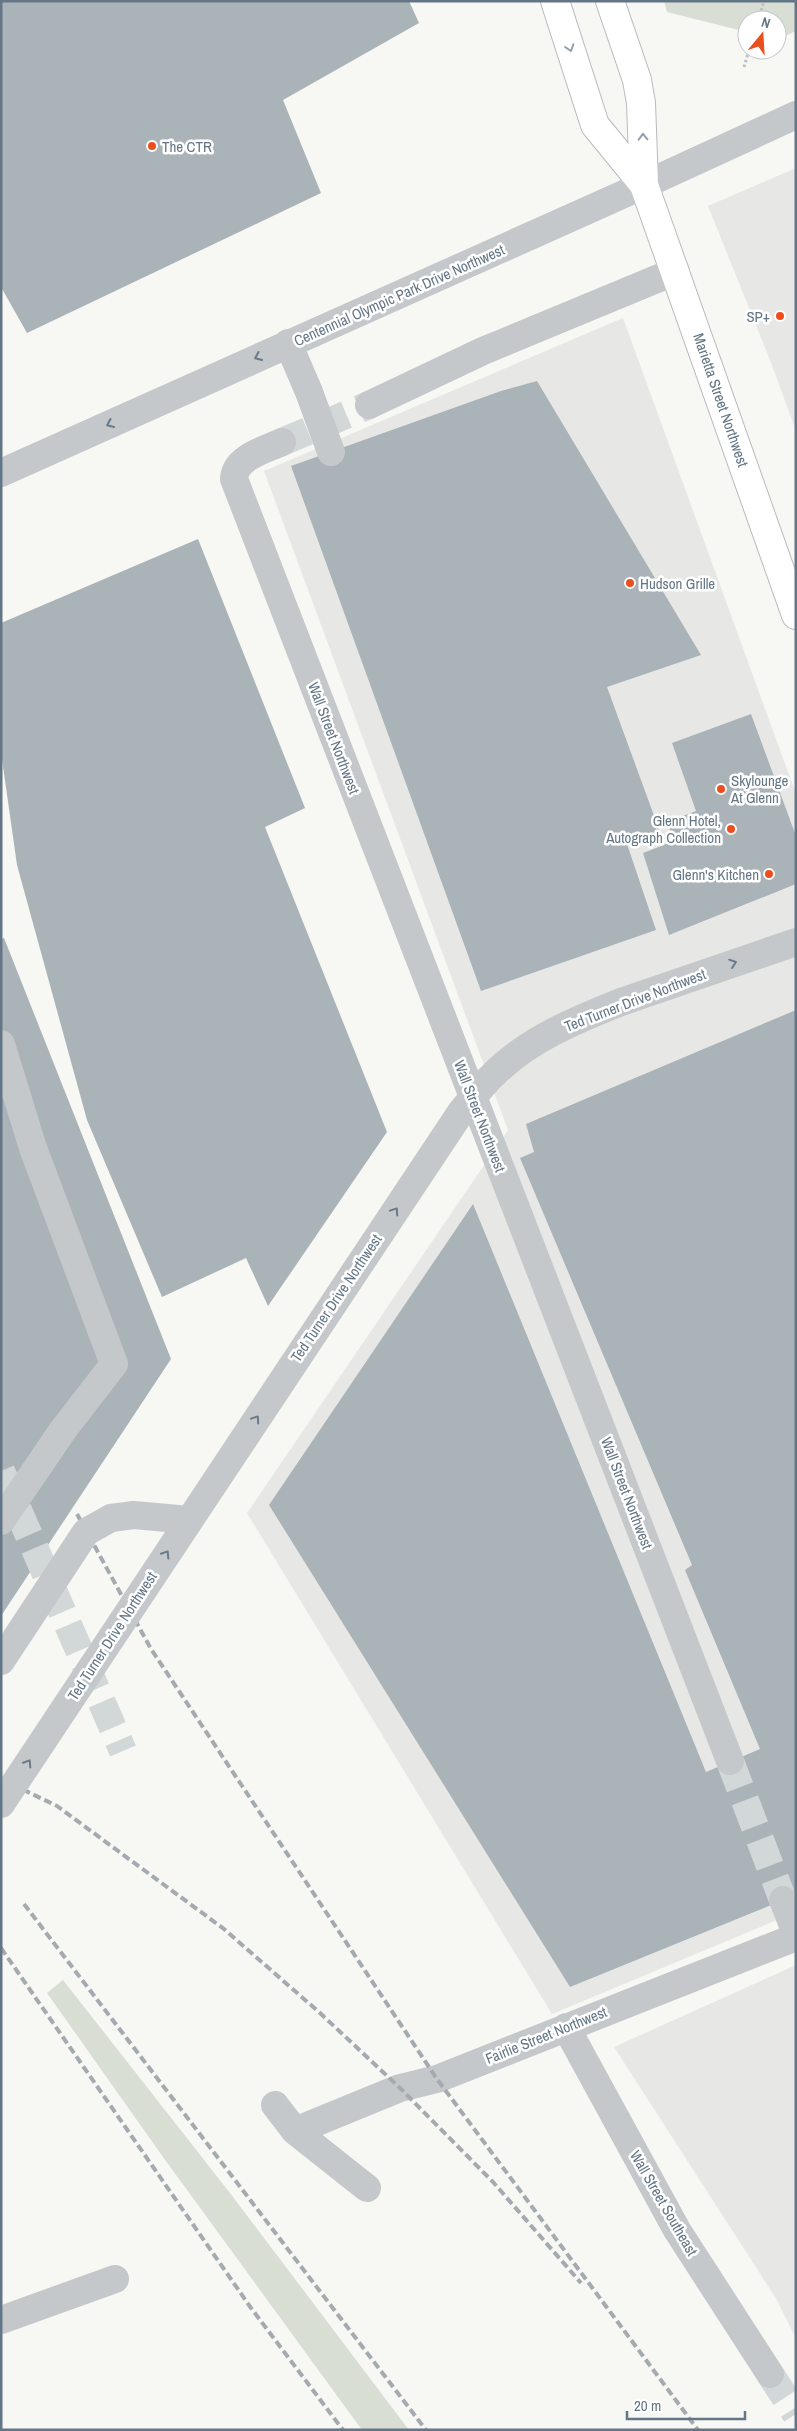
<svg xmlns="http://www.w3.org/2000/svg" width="797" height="2431" font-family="'Archivo Narrow',sans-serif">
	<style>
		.built { fill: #e7e8e6 }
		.green { fill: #d8ded4 }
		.building { fill: #aab3b8 }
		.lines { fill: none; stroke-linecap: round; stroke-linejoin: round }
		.minor-tunnel { stroke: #d2d7d8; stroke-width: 28; stroke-dasharray: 28 14; stroke-linecap: butt }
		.major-casing { stroke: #b7bbbf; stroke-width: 30 }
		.path { stroke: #bdc0c2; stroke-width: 3; stroke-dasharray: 2.5 2.5; stroke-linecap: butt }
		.minor { stroke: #c4c8cb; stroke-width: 28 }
		.major { stroke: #fff; stroke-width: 28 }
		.rail { stroke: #a4aab0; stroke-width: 4; stroke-dasharray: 8 4; stroke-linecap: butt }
		.minor-bridge { stroke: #c4c8cb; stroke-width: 28 }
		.oneway { stroke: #929faa }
		.oneway2 { stroke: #697a89 }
		.poi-dot { fill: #ec4f1e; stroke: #fff; stroke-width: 2 }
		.labels { text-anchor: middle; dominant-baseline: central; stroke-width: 5; stroke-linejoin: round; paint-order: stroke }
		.poi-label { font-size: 15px; fill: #647686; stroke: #fff; text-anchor: start }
		.street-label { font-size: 15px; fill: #647686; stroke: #fff }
	</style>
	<rect width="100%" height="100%" fill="#f7f7f3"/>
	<path class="built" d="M796,168v263l-26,-71 -62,-154z
		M623,318l173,476v1118l-244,102 -305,-501 261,-383 -244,-659z
		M796,1965v374l-19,-39 -163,-253z"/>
	<path class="green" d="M664,1h132v30l-18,8 -1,-19h-30v12l-80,-20z
		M63,1980l167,213 179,237h-47l-199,-273 -116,-164z"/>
	<path class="building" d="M1,1h408l10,22 -136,77 38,93 -294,140 -26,-46z
		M537,381l164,274 -94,32 53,145 -33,12 29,86 -175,61 -190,-525 210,-75z
		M198,539l107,269 -40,19 122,305 -119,174 -22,-48 -84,39 -75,-177 -70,-255 -16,-113v-129z
		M751,714l45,122v48l-127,51 -26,-82 31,-12 -7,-19 29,-11 -24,-68z
		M4,938l167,421 -170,257v-677z
		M796,1010v885l-226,92 -301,-482 204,-301 233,568 54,-23 -75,-179 7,-5 -172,-407 14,-6 -8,-28z"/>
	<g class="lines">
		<path class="minor-tunnel" d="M282,442l87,-37
			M1,1471l122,280
			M730,1761l53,139
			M770,2374l26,40"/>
		<g class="major-casing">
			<path id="major" d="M555,1l40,124 49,60
				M610,1l27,79 4,23 3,82 152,430"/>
		</g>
		<path class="path" d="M758,20l6,-19
			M744,67l5,-17"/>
		<path class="minor" d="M288,343l21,49 22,60
			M369,405l114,-54 193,-80
			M282,442c-17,8 -47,15 -48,37l496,1282
			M1,473l643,-288 152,-70
			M621,1002l175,-60
			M1,1044l32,104 81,216 -51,66 -62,91
			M783,1900l13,33
			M566,2027l111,203 93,144
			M275,2105l20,26 72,57
			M295,2131l105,-43 37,-9 359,-142
			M1,2320l114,-41"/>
		<use href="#major" class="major"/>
		<path class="rail" d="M77,1514l74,135 286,430 261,351
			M1,1779l56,27 167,123 96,84 80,75 93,94 88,101
			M24,1904l402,526
			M1,1948l250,360 92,122"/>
		<path class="minor-bridge" d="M1,1661l85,-129 25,-14 23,-3 55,5
			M1,1804l460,-692c11,-13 21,-27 33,-38 35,-35 82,-54 127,-72"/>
	</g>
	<defs><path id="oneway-chevron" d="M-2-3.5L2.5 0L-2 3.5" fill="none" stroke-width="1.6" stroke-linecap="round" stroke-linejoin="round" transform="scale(1.25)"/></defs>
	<g class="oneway">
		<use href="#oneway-chevron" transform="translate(570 48) rotate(72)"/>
		<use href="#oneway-chevron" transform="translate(643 137) rotate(-92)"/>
	</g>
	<g class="oneway2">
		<use href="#oneway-chevron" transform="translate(258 357) rotate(156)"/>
		<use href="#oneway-chevron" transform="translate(110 424) rotate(156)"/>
		<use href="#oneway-chevron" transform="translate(733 963) rotate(-19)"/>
		<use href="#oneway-chevron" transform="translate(395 1211) rotate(-56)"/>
		<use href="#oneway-chevron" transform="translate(256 1419) rotate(-56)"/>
		<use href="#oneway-chevron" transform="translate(166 1554) rotate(-57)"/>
		<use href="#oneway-chevron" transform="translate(28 1763) rotate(-57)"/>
	</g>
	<g class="poi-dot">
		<circle cx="152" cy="146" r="5"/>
		<circle cx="780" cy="316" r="5"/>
		<circle cx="630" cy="583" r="5"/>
		<circle cx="721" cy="789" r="5"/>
		<circle cx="731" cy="829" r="5"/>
		<circle cx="769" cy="874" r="5"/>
	</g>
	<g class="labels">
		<g class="poi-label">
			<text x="162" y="146">The CTR</text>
			<text x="770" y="316" text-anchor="end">SP+</text>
			<text x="640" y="583">Hudson Grille</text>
			<text x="731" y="780">Skylounge<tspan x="731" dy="17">At Glenn</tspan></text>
			<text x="721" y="820" text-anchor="end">Glenn Hotel,<tspan x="721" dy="17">Autograph Collection</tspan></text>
			<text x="759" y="874" text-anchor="end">Glenn's Kitchen</text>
		</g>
		<g class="street-label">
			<text transform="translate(399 295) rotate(-24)">Centennial Olympic Park Drive Northwest</text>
			<text transform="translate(721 400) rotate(71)">Marietta Street Northwest</text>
			<text transform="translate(334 738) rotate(69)">Wall Street Northwest</text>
			<text transform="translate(635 1000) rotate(-21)">Ted Turner Drive Northwest</text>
			<text transform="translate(480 1116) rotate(69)">Wall Street Northwest</text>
			<text transform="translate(336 1298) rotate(-56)">Ted Turner Drive Northwest</text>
			<text transform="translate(627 1493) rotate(69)">Wall Street Northwest</text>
			<text transform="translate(112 1636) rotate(-57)">Ted Turner Drive Northwest</text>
			<text transform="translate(546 2035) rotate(-22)">Fairlie Street Northwest</text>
			<text transform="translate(664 2203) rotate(60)">Wall Street Southeast</text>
		</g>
	</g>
	<rect width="797" height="2431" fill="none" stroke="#647686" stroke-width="5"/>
	<g transform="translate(762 35) rotate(18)"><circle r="24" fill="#ffffff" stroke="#c1c8cf"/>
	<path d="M0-4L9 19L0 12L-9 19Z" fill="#ec4f1e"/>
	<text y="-8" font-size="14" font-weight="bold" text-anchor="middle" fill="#647686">N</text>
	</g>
	<path d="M627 2411v8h118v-8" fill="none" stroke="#647686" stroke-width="2.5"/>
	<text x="634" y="2411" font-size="15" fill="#647686" stroke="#ffffff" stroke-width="4" paint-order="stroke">20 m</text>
</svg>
